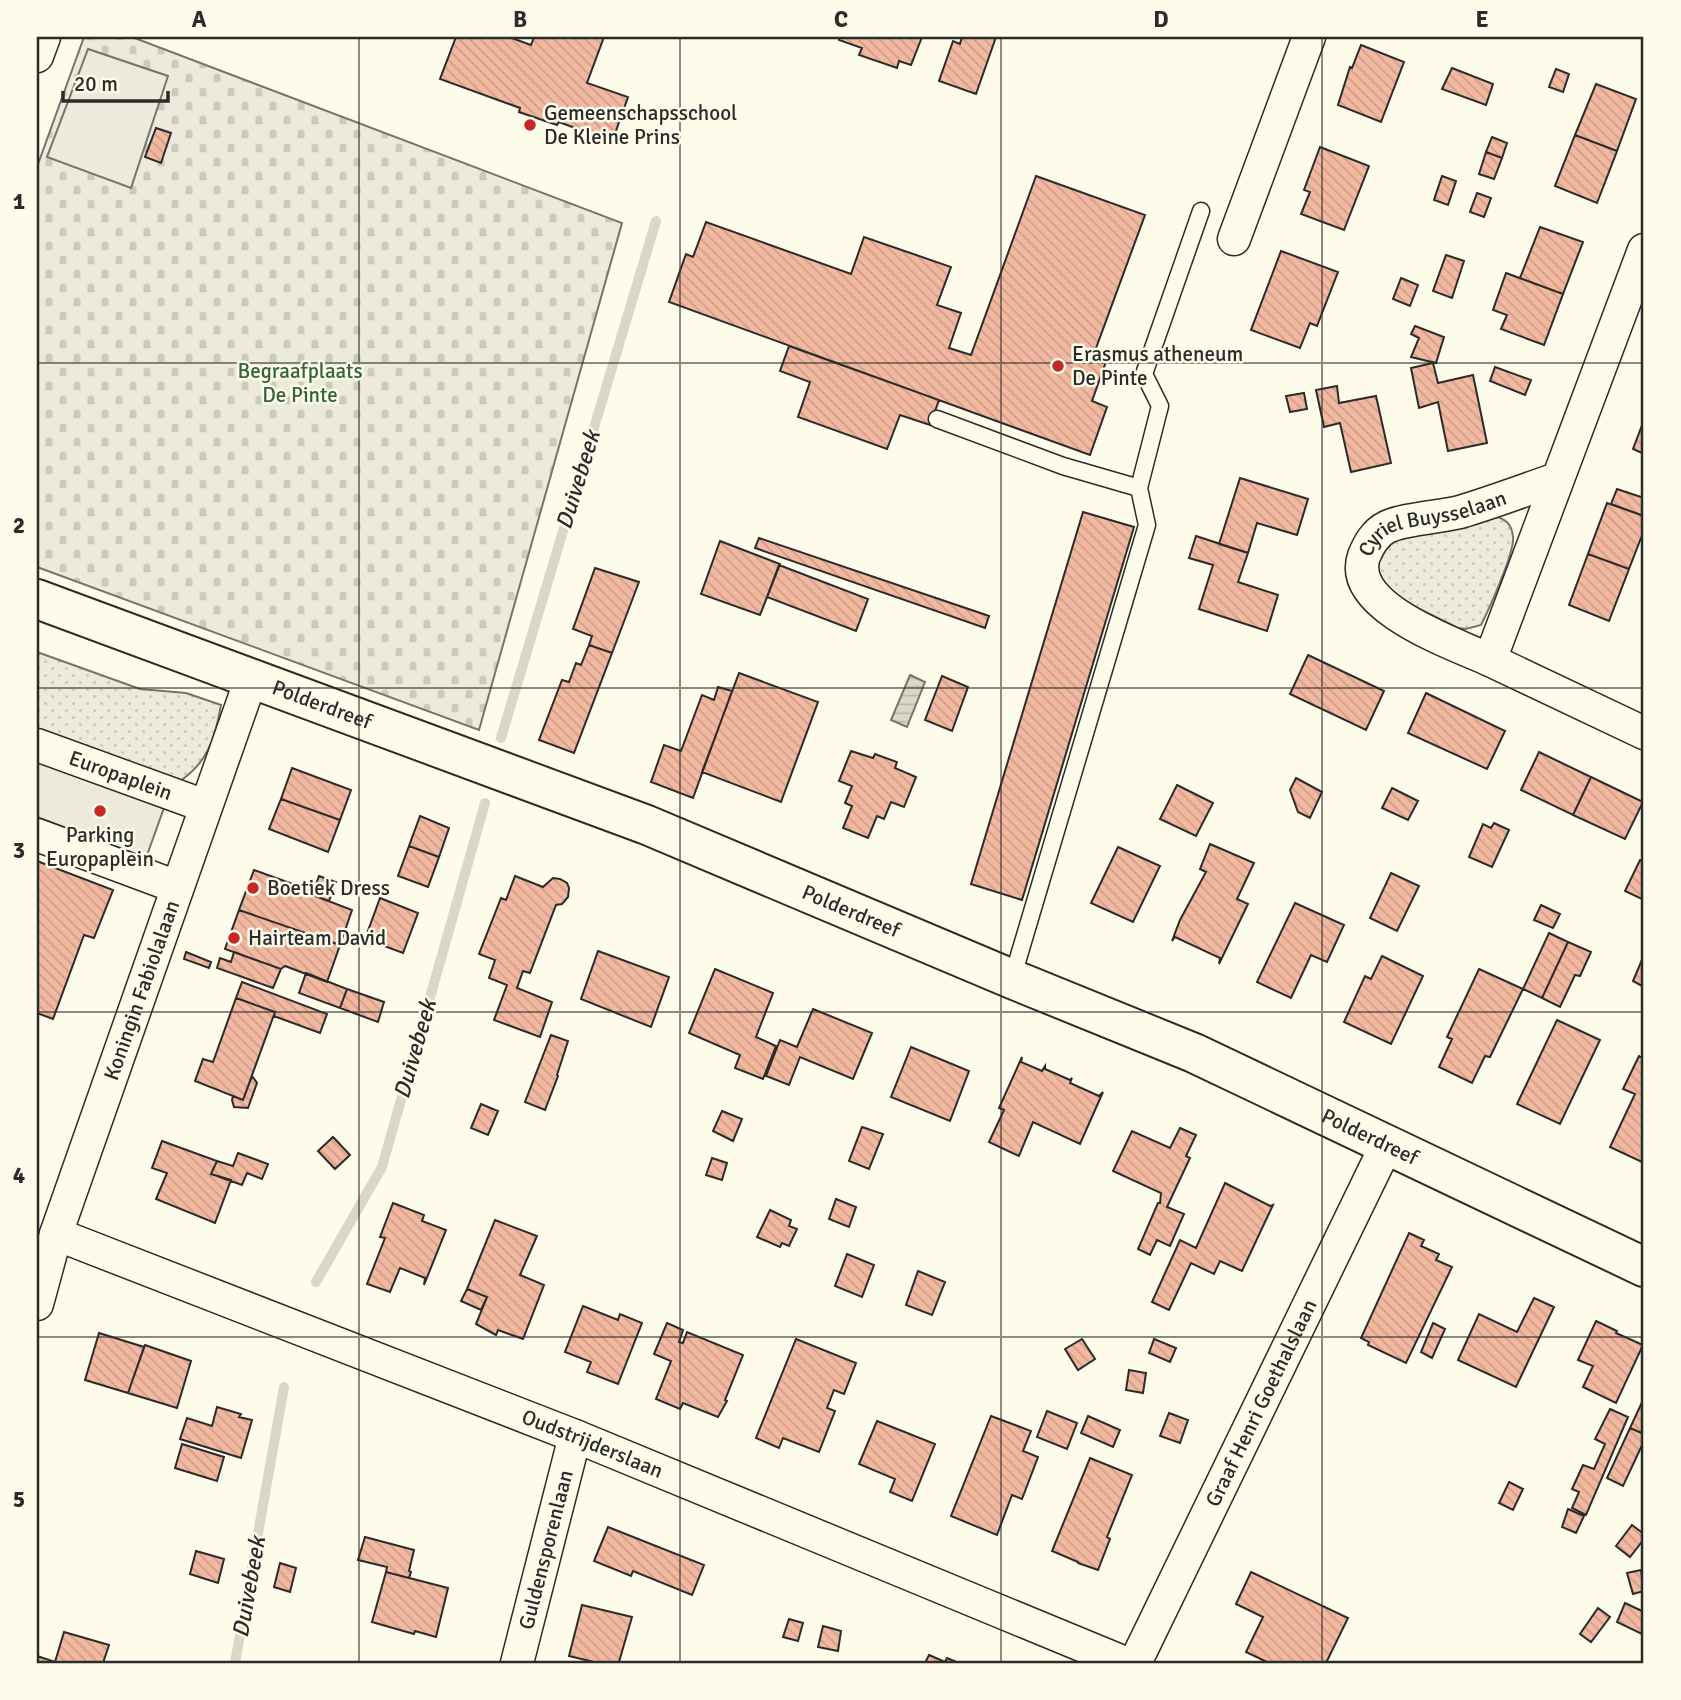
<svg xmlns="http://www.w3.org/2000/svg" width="1681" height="1700" font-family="Signika,sans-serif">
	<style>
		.grass { fill: url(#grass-dots); stroke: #74746e; stroke-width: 2 }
		.cemetery { fill: url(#cemetery-stones); stroke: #74746e; stroke-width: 2 }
		.parking { fill: #eceadb; stroke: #74746e; stroke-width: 2 }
		.water { fill: url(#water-rules); stroke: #74746e; stroke-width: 2 }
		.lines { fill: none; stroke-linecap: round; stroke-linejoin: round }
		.stream { stroke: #d8d7c9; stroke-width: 10 }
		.building { fill: url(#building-back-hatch); stroke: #2b2b2b; stroke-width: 2 }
		.lane-casing { stroke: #2b2b2b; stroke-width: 19 }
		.street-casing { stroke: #2b2b2b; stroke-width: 35 }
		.secondary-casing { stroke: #2b2b2b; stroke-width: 42 }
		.lane { stroke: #fdfbea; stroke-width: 16 }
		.street { stroke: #fdfbea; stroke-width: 32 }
		.secondary { stroke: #fdfbea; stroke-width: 38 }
		.grid { fill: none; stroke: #2b2b2b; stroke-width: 2; stroke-opacity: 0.55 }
		.poi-dot { fill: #c62828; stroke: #fdfbea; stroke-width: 2.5 }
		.labels { text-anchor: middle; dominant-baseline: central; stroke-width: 5; stroke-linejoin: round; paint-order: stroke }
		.poi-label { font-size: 21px; fill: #2b2b2b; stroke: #fdfbea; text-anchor: start }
		.park-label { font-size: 21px; fill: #34623c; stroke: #fdfbea }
		.street-label { font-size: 21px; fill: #2b2b2b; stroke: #fdfbea }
		.water-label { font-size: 23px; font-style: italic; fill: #2b2b2b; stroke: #fdfbea }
		.neatline { fill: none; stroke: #2b2b2b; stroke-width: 2.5 }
		.grid-label { font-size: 23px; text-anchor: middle; font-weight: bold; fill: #2b2b2b }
	</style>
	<defs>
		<pattern id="grass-dots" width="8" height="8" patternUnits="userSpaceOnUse" patternTransform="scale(1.75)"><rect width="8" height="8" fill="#ecebdb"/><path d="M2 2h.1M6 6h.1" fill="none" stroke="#cbcabc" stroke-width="1.8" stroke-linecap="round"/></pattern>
		<pattern id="cemetery-stones" width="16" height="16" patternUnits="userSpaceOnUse" patternTransform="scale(1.75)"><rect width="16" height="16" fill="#ecebdb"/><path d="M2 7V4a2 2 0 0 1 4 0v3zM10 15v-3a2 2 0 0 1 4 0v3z" fill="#cbcabc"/></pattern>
		<pattern id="water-rules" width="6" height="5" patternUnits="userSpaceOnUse" patternTransform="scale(1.75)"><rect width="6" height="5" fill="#d8d7c9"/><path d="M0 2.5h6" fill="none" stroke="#bab9ad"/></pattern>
		<pattern id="building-back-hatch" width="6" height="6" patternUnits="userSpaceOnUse" patternTransform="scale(1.75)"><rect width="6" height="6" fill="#f2b8a0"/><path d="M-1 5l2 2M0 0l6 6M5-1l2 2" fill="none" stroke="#d09e8a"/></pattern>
	</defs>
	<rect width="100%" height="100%" fill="#fdfbea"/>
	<path class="grass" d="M1498,517c10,4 14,9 15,20 2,15 -24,72 -32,88l-15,4 -8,-1 -71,-35c-11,-26 -16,-37 11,-54z
		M37,652l103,37 46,4 35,12c-6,35 -14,59 -44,78l-140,-53z"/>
	<path class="cemetery" d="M84,37h48l490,186 -143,507 -442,-163v-400z"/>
	<path class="parking" d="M88,49l80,27 -37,112 -84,-31z
		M37,759l128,46 -19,53 -109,-41z"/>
	<path class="water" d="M910,675l15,7 -18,45 -16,-7z"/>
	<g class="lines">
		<path class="stream" d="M501,738l155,-517
			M316,1282l66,-115 103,-364
			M235,1663l49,-276"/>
	</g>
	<path class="building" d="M456,37h53l22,8 3,-8h70l-17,46 41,14 -16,45 -53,-20 -2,3 -38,-13 1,-4 -80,-29z
		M840,37h82l-11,28 -12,-4 -2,7 -38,-13 3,-7 -23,-8z
		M962,37h34l-20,57 -37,-13 14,-40 7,3z
		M1361,45l43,17 -23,60 -43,-17 12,-38 2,1z
		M1452,68l41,16 -7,21 -44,-16z
		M1556,69l13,5 -6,18 -14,-5z
		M1596,84l40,15 -19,52 -42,-16z
		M156,128l15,5 -10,30 -16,-6z
		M1575,135l42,16 -20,52 -42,-17z
		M1492,137l15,6 -5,15 -16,-6z
		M1320,147l49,19 -25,64 -43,-16 9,-22 -6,-2z
		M1486,152l16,6 -8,21 -15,-5z
		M1036,176l109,39 -50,136 13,5 -16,45 15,6 -17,48 -421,-153 17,-48 7,3 13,-35 145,52 13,-37 87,30 -14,38 24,8 -12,35 22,7z
		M1442,176l14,5 -8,24 -14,-5z
		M1477,193l14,5 -7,19 -14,-5z
		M1540,227l43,15 -20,52 -43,-16z
		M1281,251l57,21 -21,54 -7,-3 -10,25 -49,-18z
		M1446,255l18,6 -12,37 -19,-7z
		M1506,273l57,21 -19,51 -43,-16 6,-14 -14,-5z
		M1401,278l17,7 -8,21 -17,-7z
		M1415,326l29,11 -8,26 -25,-6 8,-19 -8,-4z
		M789,346l150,54 -9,25 -30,-10 -13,34 -89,-32 12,-35 -30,-11z
		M1433,363l5,20 35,-8 14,68 -39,8 -10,-49 -19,6 -8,-40z
		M1495,367l36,13 -6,15 -35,-14z
		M1337,386l2,17 37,-7 15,67 -40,9 -11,-49 -16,4 -8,-37z
		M1304,393l3,16 -17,3 -4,-16z
		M1644,420v34l-11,-5z
		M1240,478l68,21 -11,36 -40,-12 -9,30 -29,-9z
		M1617,489l27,9v18l-33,-12z
		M1607,503l37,13v23l-3,-1 -12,31 -41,-15z
		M1083,512l51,15 -112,373 -51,-16z
		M1196,536l52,17 -10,29 40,13 -11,36 -68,-22 14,-44 -24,-7z
		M759,538l230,78 -4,12 -230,-80z
		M720,541l60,23 -20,51 -59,-21z
		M1588,554l41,15 -20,52 -40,-16z
		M779,565l89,34 -12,32 -89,-34z
		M595,568l44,14 -27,71 -23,-8 3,-9 -19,-7z
		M589,645l23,8 -38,100 -35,-13 23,-60 7,2 7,-19 5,2z
		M1308,655l76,36 -18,39 -76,-36z
		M739,673l79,29 -37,100 -79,-30z
		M942,676l26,11 -16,44 -27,-11z
		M718,687l14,4 -39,107 -42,-16 13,-37 17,6 21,-56 12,5z
		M1426,693l79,38 -18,38 -79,-36z
		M851,751l22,7 2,-4 22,8 -2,6 21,9 -12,30 -13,-5 -7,17 -7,-3 -9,22 -25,-10 9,-22 -7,-3 7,-17 -13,-5z
		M1539,752l52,25 -18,38 -52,-25z
		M292,768l59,22 -11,30 -59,-21z
		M1591,777l52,25 -18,37 -52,-24z
		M1296,778l26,14 -12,26 -12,-6 -8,-22z
		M1177,785l36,18 -17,33 -36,-17z
		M1392,788l26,13 -10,19 -26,-12z
		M281,799l59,21 -12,32 -59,-23z
		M420,816l29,12 -10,29 -30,-11z
		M1494,823l15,7 -17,37 -23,-10 14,-33 8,4z
		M1210,844l44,19 -17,36 11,5 -29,60 1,-6 -45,-21 -3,4 8,-21 26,-48 -6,-3z
		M409,846l30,11 -11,30 -30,-11z
		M1118,847l42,19 -27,56 -42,-19z
		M1640,860l4,2v38l-19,-9z
		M37,861l76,29 -19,48 -10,-3 -31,84 -16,-6z
		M254,870l58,21 -2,3 42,16 -12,35 -101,-35z
		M1391,873l28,13 -22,45 -27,-13z
		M319,876l17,6 -7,19 -17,-6z
		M515,876l28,11 10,-9 7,1 7,4 2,5 -1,9 -6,7 -6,1 -26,68 -7,-2 -6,17 35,14 -12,35 -46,-17 13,-35 -18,-7 6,-18 -16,-6 22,-56 5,2z
		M380,898l38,15 -15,40 -38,-14z
		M1295,903l49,22 -17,37 -16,-7 -20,43 -34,-16z
		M1541,905l19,9 -7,14 -19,-8z
		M239,910l101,35 -13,37 -42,-16 -4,3 -56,-20z
		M1549,933l19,9 -26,56 -19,-9z
		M1568,942l23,10 -11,24 -5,-1 -15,32 -18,-9z
		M598,951l71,26 -18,50 -70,-28z
		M186,952l25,10 -2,6 -25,-9z
		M234,952l47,17 -8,19 -56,-20 3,-10 11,4z
		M1644,955v32l-11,-6z
		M1382,956l41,20 -32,68 -47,-22 21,-46 6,3z
		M715,969l58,24 -17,44 20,9 -13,33 -28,-11 5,-13 -51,-22z
		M1479,969l44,20 -33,68 -5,-1 -13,27 -33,-16 13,-28 -5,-2z
		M306,973l41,16 -7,19 -41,-15z
		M242,982l85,32 -7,19 -46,-17 1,-4 -39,-14z
		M347,989l37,13 -6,20 -38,-14z
		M236,998l39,14 -32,88 -48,-19 8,-22 10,3z
		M813,1009l59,24 -19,46 -53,-22 -11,28 -23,-9 14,-36 17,7z
		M1557,1020l43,20 -40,84 -43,-20z
		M551,1035l17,6 -11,34 1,1 -13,34 -20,-8z
		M911,1047l58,24 -19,50 -59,-24z
		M1639,1056l5,3v104l-34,-16 25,-53 -12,-5z
		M1022,1057l-1,5 21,9 3,-5v3l25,11 2,-2 -2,5 29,13 4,-4 -23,52 -47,-22 -14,34 -30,-14 15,-32 -5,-2z
		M252,1076l5,7 -9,25 -14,-1 -2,-7 1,-4 10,4z
		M481,1104l17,7 -10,24 -17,-7z
		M722,1111l20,8 -9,22 -20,-10z
		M862,1127l21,7 -14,35 -20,-8z
		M1180,1128l16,7 -10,21 4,2 -23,49 17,7 -14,32 -13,-6 -7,15 -12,-6 20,-46h2l1,-10 -48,-22 19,-40 38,17z
		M333,1137l17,18 -15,14 -17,-18z
		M162,1141l55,20 -6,13 20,6 -16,43 -59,-24 11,-26 -15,-5z
		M238,1153l30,11 -6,15 -15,-6 -5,12 -31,-11 6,-13 16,5z
		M712,1158l15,5 -5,17 -16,-5z
		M1225,1183l45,23 3,-1 -31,66 -22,-10 -6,13 -23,-11 -22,47 -17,-8 28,-62 16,8z
		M836,1199l20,8 -7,20 -20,-8z
		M393,1203l31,12 -2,6 24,9 -22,55 1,-7 -25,-10 -10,24 -23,-8 18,-46 -5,-1z
		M770,1210l21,10 -2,6 8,3 -8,17 -7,-3 -2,4 -23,-10z
		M495,1220l42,16 -17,39 24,10 -21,54 -25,-9 -2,5 -20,-11 11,-27 -20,-8z
		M1409,1233l15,7 -3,6 18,8 -3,6 16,7 -46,96 -38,-18 1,-3 -8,-4z
		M847,1254l27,11 -12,32 -27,-11z
		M918,1271l27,11 -13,33 -26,-10z
		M467,1289l20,8 -6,13 -20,-9z
		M1534,1298l20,9 -38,80 -58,-27 21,-46 38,18z
		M583,1306l35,14 2,-6 22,9 -24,61 -31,-12 4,-10 -26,-10z
		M1596,1321l21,10 -1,2 27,12 -27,58 -33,-16 10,-21 -15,-6z
		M667,1323l16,7 -4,12 4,1 4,-11 56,23 -18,45 2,1 -9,16 -35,-14 -3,6 -24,-10 15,-38 -17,-7z
		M1433,1323l12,6 -13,29 -11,-6z
		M99,1333l45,14 -16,46 -43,-13z
		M796,1339l60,24 -12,31 -10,-4 -7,18 8,3 -16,41 -36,-14 -4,10 -23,-10z
		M1082,1339l13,20 -17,11 -13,-21z
		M1154,1339l22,9 -6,14 -21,-9z
		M145,1345l46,16 -14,47 -49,-15z
		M1129,1370l17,3 -3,20 -17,-3z
		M1644,1398v36l-14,-6z
		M217,1407l24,7 -2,3 13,3 -11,38 -61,-19 7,-21 25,8z
		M1610,1409l18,8 -42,98 -14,-7 7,-16 -7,-3 11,-24 11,4 11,-25 -10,-5z
		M1047,1411l30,12 -10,26 -30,-12z
		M1169,1413l19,7 -8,23 -20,-7z
		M991,1416l40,15 -8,20 15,6 -16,42 -10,-4 -15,40 -46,-19z
		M1088,1416l32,14 -7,17 -32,-14z
		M877,1421l58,23 -23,57 -22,-9 5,-13 -36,-15z
		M1630,1428l14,6v7l-21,45 -16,-8z
		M182,1444l42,13 -7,24 -42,-13z
		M1090,1458l42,17 -25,62 3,2 -12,31 -20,-7v-1l-26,-11z
		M1509,1482l14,7 -10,21 -14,-7z
		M1568,1509l16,7 -8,17 -14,-6z
		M1632,1525l12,9v5l-14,18 -14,-11z
		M608,1527l96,38 -12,30 -59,-24 -2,5 -37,-15z
		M365,1537l49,13 -5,21 2,1 -2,6 -23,-6 1,-5 -29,-7z
		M196,1551l28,8 -6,24 -28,-9z
		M280,1563l16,5 -6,24 -16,-5z
		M1641,1570l3,21 -11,3 -6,-21z
		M386,1572l62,16 -12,49 -21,-6 -1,3 -42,-12z
		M1251,1572l97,46 -22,45h-57l-23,-11 17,-35 -27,-13z
		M1625,1603l19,9v23l-27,-13z
		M582,1605l50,12 -13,45 6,1h-27l-29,-7z
		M1598,1608l12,9 -19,25 -11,-8z
		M789,1619l14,4 -5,18 -15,-4z
		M823,1626l18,5 -3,20 -20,-4z
		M64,1632l45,13 -6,18h-66v-7l18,6z
		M929,1655l16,7 2,-4 12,5h-34z"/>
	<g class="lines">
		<g class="lane-casing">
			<path id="lane" d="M937,419l126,47 76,22
				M1012,979l135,-454 -8,-37 21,-82 -16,-32 57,-163"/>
		</g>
		<g class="street-casing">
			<g id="street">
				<path d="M37,56l7,-19"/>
				<path d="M1234,239l75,-202"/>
				<path d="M1644,250l-154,410 154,73"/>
				<path id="s1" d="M1490,660c-35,-16 -144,-53 -126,-104 5,-12 11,-23 23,-29 16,-8 53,-10 73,-15 33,-10 65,-22 97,-33"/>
				<path id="s2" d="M37,745l168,61"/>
				<path d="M37,835l140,52"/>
				<path id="s3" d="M56,1234l519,202 550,227"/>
				<path id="s4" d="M37,1304l19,-70 195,-555"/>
				<path id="s5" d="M517,1663l58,-227"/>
				<path id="s6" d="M1135,1663l252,-519"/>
			</g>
		</g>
		<g class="secondary-casing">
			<g id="secondary">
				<path id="s7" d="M37,599l610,226 365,154 182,74 450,214"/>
			</g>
		</g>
		<use href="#lane" class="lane"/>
		<use href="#street" class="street"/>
		<use href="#secondary" class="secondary"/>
	</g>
	<path class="grid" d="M359,37v1626M680,37v1626M1001,37v1626M1322,37v1626M37,363h1607M37,688h1607M37,1012h1607M37,1337h1607"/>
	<g class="poi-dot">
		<circle cx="530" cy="125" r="7"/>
		<circle cx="1058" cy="366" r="7"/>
		<circle cx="100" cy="811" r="7"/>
		<circle cx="253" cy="888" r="7"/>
		<circle cx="234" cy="938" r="7"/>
	</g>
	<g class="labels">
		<g class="poi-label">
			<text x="544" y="113">Gemeenschapsschool<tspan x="544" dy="24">De Kleine Prins</tspan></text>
			<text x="1072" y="354">Erasmus atheneum<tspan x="1072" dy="24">De Pinte</tspan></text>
			<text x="100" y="835" text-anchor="middle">Parking<tspan x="100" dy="24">Europaplein</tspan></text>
			<text x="267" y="888">Boetiek Dress</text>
			<text x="248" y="938">Hairteam David</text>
		</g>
		<g class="park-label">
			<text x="300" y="371">Begraafplaats<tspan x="300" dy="24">De Pinte</tspan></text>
		</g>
		<g class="street-label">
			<text stroke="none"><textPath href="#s1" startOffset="257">Cyriel Buysselaan</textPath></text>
			<text stroke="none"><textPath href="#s7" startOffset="304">Polderdreef</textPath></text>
			<text stroke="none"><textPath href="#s2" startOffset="89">Europaplein</textPath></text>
			<text stroke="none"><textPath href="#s7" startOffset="872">Polderdreef</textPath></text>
			<text stroke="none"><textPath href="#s4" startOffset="331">Koningin Fabiolalaan</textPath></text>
			<text stroke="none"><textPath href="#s7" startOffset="1438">Polderdreef</textPath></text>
			<text stroke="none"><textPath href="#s6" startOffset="289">Graaf Henri Goethalslaan</textPath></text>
			<text stroke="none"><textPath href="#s3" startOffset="576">Oudstrijderslaan</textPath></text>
			<text stroke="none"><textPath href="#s5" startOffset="117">Guldensporenlaan</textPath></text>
		</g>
		<g class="water-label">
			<text transform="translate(578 480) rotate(-73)">Duivebeek</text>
			<text transform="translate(415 1049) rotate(-74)">Duivebeek</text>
			<text transform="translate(249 1587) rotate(-80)">Duivebeek</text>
		</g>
	</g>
	<rect width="1681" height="1700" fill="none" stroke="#fdfbea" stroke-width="77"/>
	<path d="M63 91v10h105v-10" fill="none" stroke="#2b2b2b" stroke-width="3.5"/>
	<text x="74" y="91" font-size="21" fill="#2b2b2b" stroke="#fdfbea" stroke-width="5" paint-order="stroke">20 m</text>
	<rect x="38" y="38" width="1604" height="1624" class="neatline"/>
	<g class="grid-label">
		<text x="199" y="27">A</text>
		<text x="520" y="27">B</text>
		<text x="841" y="27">C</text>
		<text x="1161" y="27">D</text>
		<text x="1482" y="27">E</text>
		<text x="19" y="209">1</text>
		<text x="19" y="533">2</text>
		<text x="19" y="858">3</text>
		<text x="19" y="1183">4</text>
		<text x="19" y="1507">5</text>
	</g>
</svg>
